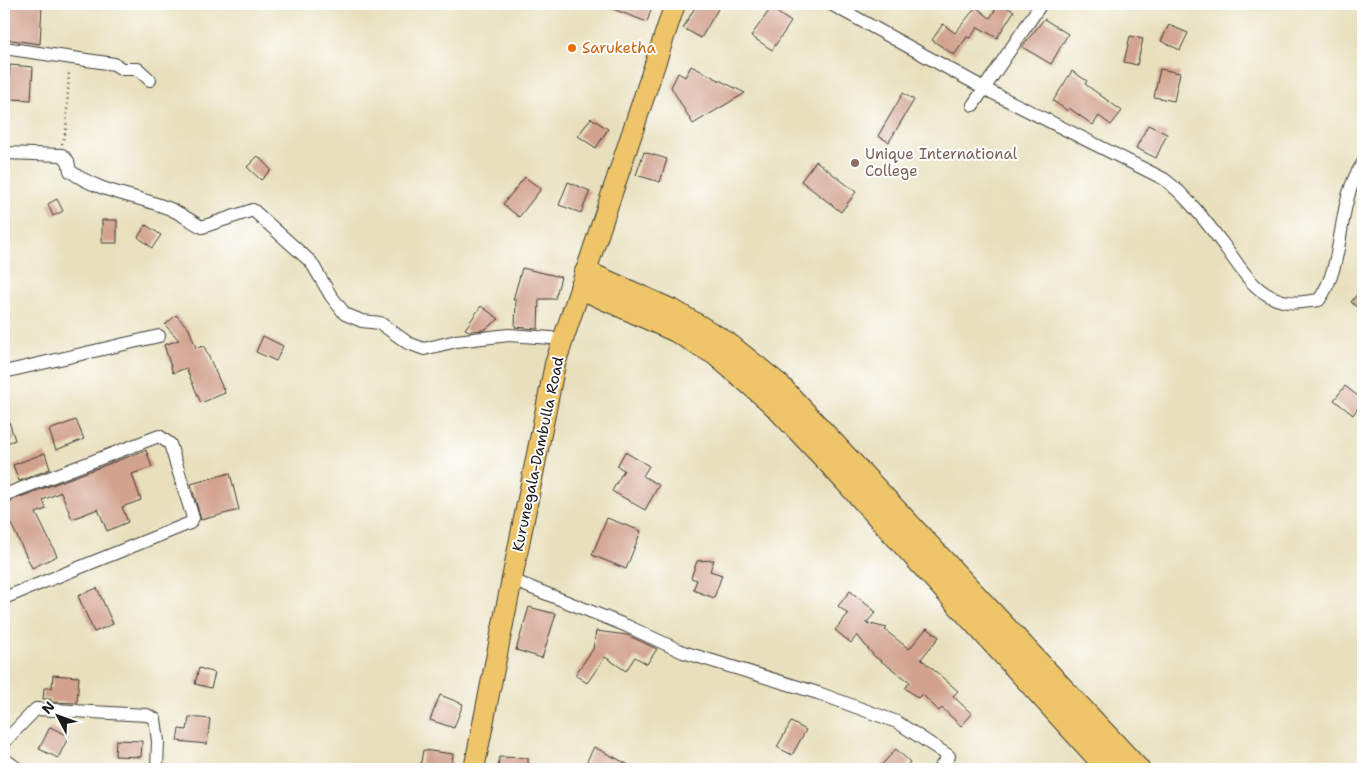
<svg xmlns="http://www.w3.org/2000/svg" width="1367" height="773" font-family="'Shantell Sans',sans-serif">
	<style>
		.building { fill: #d2a28e }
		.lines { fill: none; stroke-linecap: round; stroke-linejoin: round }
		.minor-casing { stroke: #3b3934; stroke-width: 14 }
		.trunk-casing { stroke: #3b3934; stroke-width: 22 }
		.motorway-casing { stroke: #3b3934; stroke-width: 24 }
		.path { stroke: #3b3934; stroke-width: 2.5; stroke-dasharray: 1 4; stroke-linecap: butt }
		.minor { stroke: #fff; stroke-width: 12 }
		.trunk { stroke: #eec569; stroke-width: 20 }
		.motorway { stroke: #eec569; stroke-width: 22 }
		.food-dot { fill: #e8710a; stroke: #fff; stroke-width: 2 }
		.education-dot { fill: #8d6e63; stroke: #fff; stroke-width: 2 }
		.labels { text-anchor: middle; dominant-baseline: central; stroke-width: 4; stroke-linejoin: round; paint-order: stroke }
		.food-label { font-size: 15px; fill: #c56008; stroke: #fff; text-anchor: start }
		.education-label { font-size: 15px; fill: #785e54; stroke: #fff; text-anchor: start }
		.street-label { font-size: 15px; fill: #1c1c1c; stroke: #fff }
	</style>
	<rect width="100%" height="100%" fill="#fff"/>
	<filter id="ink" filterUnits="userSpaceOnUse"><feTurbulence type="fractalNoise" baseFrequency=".02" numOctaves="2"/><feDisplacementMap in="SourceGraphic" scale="10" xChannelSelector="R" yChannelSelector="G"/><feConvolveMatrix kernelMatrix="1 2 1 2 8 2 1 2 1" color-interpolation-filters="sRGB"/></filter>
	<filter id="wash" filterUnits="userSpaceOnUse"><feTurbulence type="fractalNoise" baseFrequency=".0096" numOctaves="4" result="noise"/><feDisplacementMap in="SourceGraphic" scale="20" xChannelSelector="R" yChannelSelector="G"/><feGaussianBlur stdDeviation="1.12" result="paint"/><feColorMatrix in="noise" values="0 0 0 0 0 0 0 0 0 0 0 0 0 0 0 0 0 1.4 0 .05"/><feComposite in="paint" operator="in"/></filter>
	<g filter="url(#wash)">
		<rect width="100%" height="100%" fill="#e8e0bd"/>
		<g id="blocks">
			<path class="building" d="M4,4h38l-2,40 -36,-5z
				M600,4h53l-6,18z
				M697,4h11l10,5 -17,29 -18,-10z
				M999,4l15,7 -17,27 -19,-11 -8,11 -3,-1 -13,18 -22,-15 11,-16 12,9 21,-26 14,11z
				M771,8l20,14 -19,28 -21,-14z
				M1044,19l24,15 -17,30 -29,-17z
				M1169,25l19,8 -8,17 -19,-9z
				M1130,36l13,3 -6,26 -13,-3z
				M10,65l23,2 -2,33 -23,-1z
				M691,66l54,27 -52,31 -22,-37 7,-14 7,4z
				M1160,69l20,4 -6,28 -20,-4z
				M1072,71l15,10 -2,3 37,27 -11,14 -12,-9 -6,9 -24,-17 -1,3 -15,-10z
				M903,93l11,7 -25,42 -11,-6z
				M591,118l17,11 -12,19 -18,-12z
				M1148,125l19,9 -11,24 -20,-10z
				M644,152l23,7 -7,23 -24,-7z
				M258,156l13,14 -10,10 -14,-13z
				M816,161l40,31 -15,20 -40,-31z
				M525,177l16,12 -22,28 -16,-13z
				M568,182l22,9 -9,22 -22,-8z
				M57,199l6,12 -10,5 -5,-12z
				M102,220h15v23h-15z
				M146,225l15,10 -9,13 -14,-11z
				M522,268l39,9 -6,22h-16l-1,30 -23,-2 1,-27h-3z
				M1363,287v25l-12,-10z
				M481,306l18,13 -15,11 -15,1 -4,-2z
				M176,315l13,14 7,19 8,-2 21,47 -24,10 -15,-35 -13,5 -9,-28 15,-5 -14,-15z
				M263,336l20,10 -7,15 -20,-9z
				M1345,386l18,14 -10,15 -19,-15z
				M4,412h2l9,28 -11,4z
				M76,420l8,19 -28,11 -7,-20z
				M146,450l6,17 -20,7 9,26 -19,7 6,15 -21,9 -9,-22 -26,10 -11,-27 -18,8 3,9 -10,4 21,43 -25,12 -21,-44 -7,3v-24z
				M625,452l24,14 -6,10 16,9 -14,25 -33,-19 12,-21 -7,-4z
				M45,453l5,16 -31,12 -6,-16z
				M230,473l9,37 -38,10 -10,-36z
				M607,518l34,13 -15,38 -34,-14z
				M714,560l-4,11 12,4 -8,23 -21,-8 4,-10 -6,-2 6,-17z
				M97,588l16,36 -19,8 -16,-36z
				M850,591l26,21 -10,11 21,5 -2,2 24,19 18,-21 12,9 -18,22 37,32 -5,5 19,18 -11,12 -19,-18 -3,3 -17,-17 -4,4 -13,-10 5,-6 -36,-26 -17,-21 -6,8 -16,-13 13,-16 -10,-8z
				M529,607l27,7 -14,44 -26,-8z
				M596,631l31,4 30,14 -10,15 -12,-7 -9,14 -21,-14 -18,26 -12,-8 18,-26z
				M199,668l16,5 -4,15 -16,-4z
				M53,675l26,2 -2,26 -26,-1v-3h-8l1,-11h8z
				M440,695l23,9 -9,24 -24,-8z
				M189,717l21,2 -3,25 -30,-3 2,-12 8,1z
				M791,722l15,8 -14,25 -15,-8z
				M50,727l19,9 -11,22 -19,-9z
				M116,740l26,1 -1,16 -26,-1z
				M594,747l43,22h-54z
				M896,749l14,13 -6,7h-26z
				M423,750l30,4 -2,15h-31z
				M499,757l29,1v11h-30z"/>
		</g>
	</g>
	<g filter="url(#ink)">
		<use href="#blocks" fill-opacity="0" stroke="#3b3934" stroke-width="1"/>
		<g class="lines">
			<g class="minor-casing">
				<path id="minor" d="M831,4l162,89 171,86c24,18 43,44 62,69 17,23 30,49 62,54 10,2 21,-1 31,-2 28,-40 16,-97 44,-137
					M4,48l110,16 8,5h16l12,11
					M973,105l68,-101
					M4,153l58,2 6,6 2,10c31,22 61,23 95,36 13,4 25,14 37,20l51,-17 58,52 20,34 14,18 17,7 18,2 28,20 16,6 32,-8 53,-6 42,3
					M4,372l155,-36
					M4,495l155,-59 11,8 23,74 -3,5 -186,75
					M512,580l115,46 56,26 135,41 79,29 52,34 -10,13
					M4,742l32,-33 111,6 8,4 3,22 -1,28
					M4,759l14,10"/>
			</g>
			<g class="trunk-casing">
				<path id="trunk" d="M474,769l81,-405 120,-360"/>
			</g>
			<g class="motorway-casing">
				<path id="motorway" d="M586,272l89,40 52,31 51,41 360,385
					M581,288l95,43 39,23 57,49 57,60 279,306"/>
			</g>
			<path class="path" d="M62,144l4,-13 3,-61"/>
			<use href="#minor" class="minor"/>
			<use href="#trunk" class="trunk"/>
			<use href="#motorway" class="motorway"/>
		</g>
	</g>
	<circle class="food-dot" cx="572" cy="48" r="5"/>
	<circle class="education-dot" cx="855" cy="163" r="5"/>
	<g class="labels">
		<g class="food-label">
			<text x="582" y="48">Saruketha</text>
		</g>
		<g class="education-label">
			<text x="865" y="154">Unique International<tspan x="865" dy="17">College</tspan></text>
		</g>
		<g class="street-label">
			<text transform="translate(538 454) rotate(-78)">Kurunegala-Dambulla Road</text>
		</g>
	</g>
	<rect width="1367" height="773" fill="none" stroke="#fff" stroke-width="20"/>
	<g transform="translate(58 716) rotate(311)" stroke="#ffffff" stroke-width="4" paint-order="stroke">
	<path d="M0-4L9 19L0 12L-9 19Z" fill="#1c1c1c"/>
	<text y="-8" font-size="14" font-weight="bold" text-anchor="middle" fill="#1c1c1c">N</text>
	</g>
</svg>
